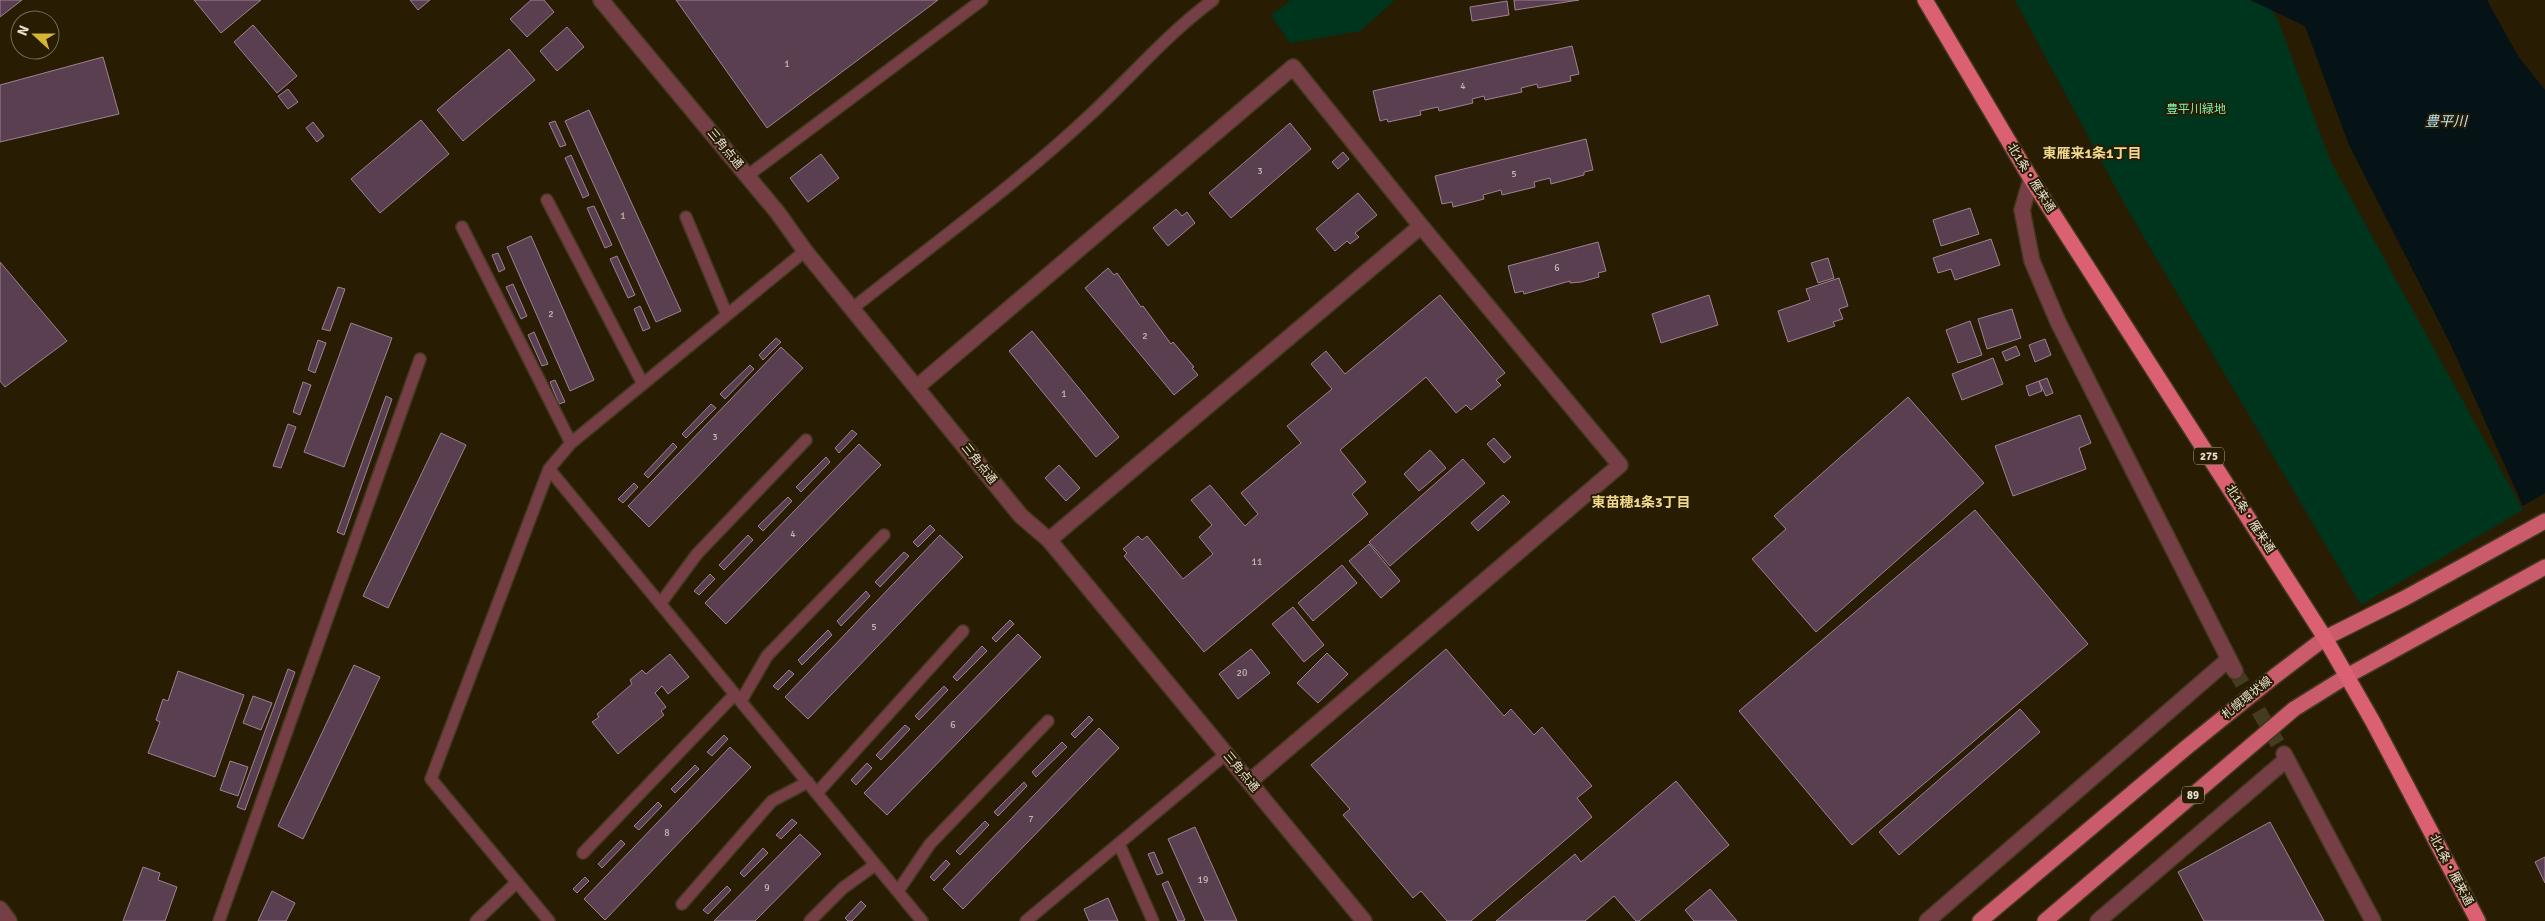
<svg xmlns="http://www.w3.org/2000/svg" width="2545" height="921" font-family="Signika,'Noto Sans JP',sans-serif">
	<style>
		.green { fill: #00351d }
		.water { fill: #051216 }
		.building { fill: #593f50; stroke: #9e8193 }
		.lines { fill: none; stroke-linecap: round; stroke-linejoin: round }
		.minor-tunnel { stroke: #453a22; stroke-width: 15; stroke-dasharray: 15 8; stroke-linecap: butt }
		.service-casing { stroke: #433820; stroke-width: 14 }
		.minor-casing { stroke: #433820; stroke-width: 18 }
		.tertiary-casing { stroke: #433820; stroke-width: 18 }
		.primary-casing { stroke: #433820; stroke-width: 18 }
		.trunk-casing { stroke: #433820; stroke-width: 18 }
		.service { stroke: #753f45; stroke-width: 11 }
		.minor { stroke: #753f45; stroke-width: 15 }
		.tertiary { stroke: #753f45; stroke-width: 15 }
		.primary { stroke: #ca5b6a; stroke-width: 15 }
		.trunk { stroke: #da6072; stroke-width: 15 }
		.labels { text-anchor: middle; dominant-baseline: central; stroke-width: 4; stroke-linejoin: round; paint-order: stroke }
		.number-label { font-size: 10px; fill: #c4b8b0 }
		.shield { fill: #281d03; stroke: #aea692; stroke-width: 1 }
		.shield-label { font-size: 11px; font-weight: bold; fill: #e7e0d0 }
		.park-label { font-size: 12px; fill: #7ff0b1; stroke: #281d03 }
		.street-label { font-size: 12px; fill: #e7e0d0; stroke: #281d03 }
		.water-label { font-size: 14px; font-style: italic; fill: #b8e8f9; stroke: #281d03 }
		.neighbourhood-label { font-size: 14px; font-weight: bold; fill: #f0d98c; stroke: #281d03 }
	</style>
	<rect width="100%" height="100%" fill="#281d03"/>
	<path class="green" d="M1291,0h104l-35,31 -70,12 -19,-28z
		M2015,0h249l13,18 53,142 193,350 -162,95 -236,-400z"/>
	<path class="water" d="M2250,0h237l31,56 27,34v403l-22,13 -73,-163 -101,-198 -44,-119z"/>
	<path class="building" d="M0,0h22l-22,17z
		M194,0h67l-40,33z
		M410,0h20l-12,10z
		M531,0h13l10,12 -27,25 -17,-18z
		M676,0h262l-171,128z
		M1514,0h65l-64,10z
		M1507,1l2,14 -37,6 -2,-14z
		M253,25l44,51 -20,17 -43,-51z
		M567,27l17,20 -27,24 -17,-20z
		M1572,46l7,28 -9,2 1,5 -33,7 -1,-4 -16,4 1,4 -37,8 -1,-4 -12,3 1,4 -34,8 -1,-4 -18,4 1,4 -33,7 -1,-3 -7,2 -7,-30z
		M509,49l26,31 -72,61 -26,-31z
		M103,57l16,57 -119,28v-57z
		M288,89l10,13 -10,7 -10,-13z
		M589,110l92,201 -25,11 -91,-201z
		M421,120l28,34 -69,59 -29,-34z
		M555,121l11,24 -6,2 -11,-24z
		M313,122l11,14 -7,6 -11,-14z
		M1290,123l21,26 -80,69 -22,-25z
		M1586,139l7,31 -9,2v3l-33,9 -1,-6 -16,4 1,5 -33,8 -1,-5 -18,5 1,4 -31,8 -1,-5 -10,2 -7,-28z
		M1343,152l6,7 -11,10 -6,-7z
		M821,154l18,24 -31,24 -18,-24z
		M571,155l18,40 -6,3 -18,-40z
		M1358,193l19,22 -22,18 4,4 -9,7 -3,-3 -12,10 -19,-22z
		M594,206l18,39 -7,3 -18,-40z
		M1970,208l9,26 -38,12 -8,-26z
		M1176,209l6,7 5,-4 8,11 -27,23 -15,-18z
		M531,236l63,144 -24,11 -63,-144z
		M1991,239l9,26 -45,15 -4,-11 -13,4 -5,-15z
		M1598,242l8,29 -8,2 1,4 -18,5 -11,1v-2l-46,13 -1,-3 -8,2 -7,-27z
		M498,253l7,16 -6,3 -7,-17z
		M617,256l18,39 -7,3 -18,-39z
		M1828,258l6,20 -16,5 -7,-20z
		M0,262l67,79 -62,46 -5,-6z
		M1108,268l6,7 3,-2 24,34 2,-1 28,38 2,-2 21,25 -2,1 6,7 -24,20 -89,-107z
		M1839,278l9,28 -9,3 4,10 -10,3 2,4 -47,16 -10,-31 32,-11 -4,-11z
		M513,284l14,32 -6,3 -15,-32z
		M338,287l7,2 -15,42 -8,-2z
		M1440,295l65,78 -9,7 5,5 -30,25 -5,-5 -10,8 -30,-36 -86,73 26,32 -14,12 16,20 -164,138 -80,-96 3,-3 -4,-4 15,-13 4,4 5,-4 36,43 30,-25 -14,-17 13,-12 -21,-25 19,-15 35,41 13,-12 -17,-21 60,-50 -14,-17 45,-37 -21,-25 15,-13 19,23z
		M1709,295l9,30 -57,18 -9,-29z
		M640,306l10,22 -7,3 -9,-22z
		M2012,309l9,29 -34,11 -9,-30z
		M1970,321l12,34 -24,8 -12,-33z
		M351,323l41,15 -48,129 -40,-15z
		M1032,331l87,106 -23,20 -87,-106z
		M534,332l14,32 -6,2 -14,-31z
		M776,338l5,4 -18,18 -4,-5z
		M2045,339l6,16 -16,7 -6,-17z
		M318,340l8,3 -11,30 -7,-3z
		M2016,346l4,9 -14,6 -4,-9z
		M781,347l22,21 -154,159 -21,-21z
		M1993,358l10,26 -41,16 -10,-26z
		M750,365l4,4 -29,30 -5,-5z
		M2047,378l6,15 -7,3 -7,-15z
		M555,380l10,22 -6,2 -9,-22z
		M2039,381l3,10 -13,5 -3,-10z
		M303,382l8,3 -11,30 -7,-3z
		M386,396l6,3 -48,136 -7,-3z
		M1908,397l76,86 -168,149 -64,-73 34,-30 -12,-13z
		M711,404l5,4 -30,30 -4,-4z
		M2080,415l11,28 -12,5 7,21 -73,27 -18,-50z
		M288,424l8,3 -15,41 -8,-2z
		M852,430l5,4 -18,19 -4,-5z
		M441,433l25,12 -78,163 -25,-12z
		M1494,438l17,19 -7,6 -17,-19z
		M673,443l4,4 -29,31 -4,-4z
		M859,444l22,21 -155,159 -21,-21z
		M1430,450l16,18 -27,23 -15,-17z
		M826,457l4,5 -29,30 -5,-5z
		M1463,459l22,24 -95,83 -21,-24z
		M1059,465l21,23 -14,13 -21,-23z
		M634,483l4,4 -15,16 -5,-4z
		M1503,495l7,7 -32,29 -7,-8z
		M788,497l4,4 -29,30 -5,-5z
		M1975,510l113,134 -236,201 -113,-134z
		M930,525l5,5 -17,17 -5,-5z
		M748,535l5,5 -29,30 -5,-5z
		M940,535l23,22 -155,162 -23,-22z
		M1369,544l31,37 -19,17 -32,-37z
		M904,552l5,4 -29,31 -5,-5z
		M1342,565l15,18 -44,38 -15,-18z
		M710,574l5,5 -16,16 -5,-4z
		M866,591l4,5 -29,30 -4,-5z
		M1293,607l31,38 -20,17 -32,-38z
		M1010,620l4,4 -18,18 -4,-4z
		M828,630l4,5 -30,30 -4,-5z
		M1018,634l23,23 -154,158 -23,-22z
		M982,646l5,5 -30,30 -4,-4z
		M1251,649l19,24 -32,26 -19,-25z
		M1446,649l58,67 7,-7 23,26 8,-8 50,59 -15,12 15,19 -121,104h-24l-26,-30 -8,7 -70,-83 7,-6 -39,-44z
		M1327,653l21,21 -30,29 -21,-20z
		M670,654l19,23 -21,17 -6,-8 -7,7 11,14 -5,4 3,4 -46,39 -26,-32 7,-5 -2,-3 35,-30 -2,-4 12,-10 4,4z
		M354,665l26,12 -77,162 -25,-13z
		M288,669l7,3 -50,138 -8,-3z
		M789,670l5,4 -16,16 -5,-4z
		M178,671l66,24 -29,82 -67,-24 12,-31 -4,-2 7,-21 5,2z
		M944,686l4,4 -29,30 -4,-4z
		M253,696l19,7 -11,27 -18,-7z
		M2020,709l20,23 -141,123 -20,-23z
		M1089,716l4,4 -18,18 -4,-4z
		M905,725l5,4 -29,31 -5,-5z
		M1099,728l20,20 -156,161 -20,-20z
		M724,735l4,4 -16,17 -5,-4z
		M1062,742l5,5 -31,30 -4,-5z
		M730,747l21,20 -146,153 -21,-21z
		M230,761l18,6 -10,29 -18,-6z
		M867,763l5,5 -16,17 -5,-5z
		M695,765l4,4 -24,24 -4,-4z
		M1676,781l53,64 -90,76h-3l-22,-25 -29,25h-89l79,-67 6,8z
		M1024,782l3,4 -29,30 -4,-4z
		M658,802l4,4 -23,24 -5,-4z
		M792,819l5,4 -16,16 -5,-4z
		M985,821l4,4 -29,30 -4,-4z
		M2270,822l54,99h-120l-26,-49z
		M1195,827l42,94h-32l-37,-82z
		M800,834l21,20 -66,67h-41z
		M621,840l4,4 -23,24 -4,-4z
		M763,848l5,5 -24,24 -4,-4z
		M1154,852l9,21 -6,2 -9,-21z
		M2545,857v26l-10,-21z
		M946,860l4,4 -16,17 -4,-4z
		M143,867l17,6 -2,7 19,7 -12,34h-42z
		M585,877l4,4 -12,12 -4,-4z
		M1168,881l17,39 -2,1h-5l-16,-37z
		M727,886l4,4 -23,24 -5,-4z
		M1710,889l27,32h-43l-9,-11z
		M272,891l23,12 -9,18h-28z
		M1108,898l10,23h-29l-5,-12z
		M861,901l5,5 -14,15h-4l-3,-3z"/>
	<g class="lines">
		<path class="minor-tunnel" d="M2235,671l49,83"/>
		<g class="service-casing">
			<path id="service" d="M747,176l235,-176
				M547,200l96,184
				M686,217l41,98
				M462,227l109,216
				M853,308c80,-64 164,-124 238,-194 41,-38 77,-81 122,-114
				M549,469l373,452
				M660,604l37,-50 109,-114
				M741,701l26,-45 117,-121
				M817,793l146,-162
				M1119,844l34,77
				M583,853l152,-159
				M898,891l32,-47 118,-123
				M682,904l90,-103 36,-19
				M219,921l201,-562
				M476,921l41,-39
				M549,921l-118,-142 118,-310 22,-26 234,-192
				M810,921l33,-33 32,-23
				M1026,921l200,-167"/>
		</g>
		<g class="minor-casing">
			<path id="minor" d="M2031,179l-9,31 10,51 26,61 177,349
				M917,387l376,-320 128,159 199,239 -371,317
				M1049,540l372,-314
				M2284,754l89,167
				M0,909l9,12
				M1927,921l302,-262
				M2098,921l189,-162"/>
		</g>
		<g class="tertiary-casing">
			<path id="tertiary" d="M601,0l177,213 27,38 216,265 28,24 315,381"/>
		</g>
		<g class="primary-casing">
			<path id="primary" d="M1980,921l207,-174 88,-71 50,-38 80,-40 140,-77
				M2045,921l249,-212 53,-33 198,-109"/>
		</g>
		<g class="trunk-casing">
			<path id="trunk" d="M1925,0l106,179 294,459 48,84 105,199"/>
		</g>
		<use href="#service" class="service"/>
		<use href="#minor" class="minor"/>
		<use href="#tertiary" class="tertiary"/>
		<use href="#primary" class="primary"/>
		<use href="#trunk" class="trunk"/>
	</g>
	<g class="labels">
		<g class="number-label">
			<text x="787" y="64">1</text>
			<text x="1463" y="86">4</text>
			<text x="1260" y="171">3</text>
			<text x="1514" y="174">5</text>
			<text x="623" y="216">1</text>
			<text x="1557" y="268">6</text>
			<text x="551" y="314">2</text>
			<text x="1145" y="336">2</text>
			<text x="1064" y="394">1</text>
			<text x="715" y="437">3</text>
			<text x="793" y="534">4</text>
			<text x="1257" y="562">11</text>
			<text x="874" y="627">5</text>
			<text x="1242" y="673">20</text>
			<text x="953" y="725">6</text>
			<text x="1031" y="819">7</text>
			<text x="667" y="833">8</text>
			<text x="1203" y="880">19</text>
			<text x="767" y="888">9</text>
		</g>
		<g class="shield">
			<rect x="2194" y="447.5" width="30" height="17" rx="4"/>
			<rect x="2182" y="786.5" width="22" height="17" rx="4"/>
		</g>
		<g class="shield-label">
			<text x="2209" y="456">275</text>
			<text x="2193" y="795">89</text>
		</g>
		<g class="park-label">
			<text x="2196" y="109">豊平川緑地</text>
		</g>
		<g class="street-label">
			<text transform="translate(725 149) rotate(50)">三角点通</text>
			<text transform="translate(2031 178) rotate(58)">北1条・雁来通</text>
			<text transform="translate(979 464) rotate(51)">三角点通</text>
			<text transform="translate(2250 519) rotate(57)">北1条・雁来通</text>
			<text transform="translate(2247 698) rotate(-39)">札幌環状線</text>
			<text transform="translate(1241 772) rotate(50)">三角点通</text>
			<text transform="translate(2451 870) rotate(62)">北1条・雁来通</text>
		</g>
		<g class="water-label">
			<text x="2446" y="121">豊平川</text>
		</g>
		<g class="neighbourhood-label">
			<text x="2092" y="153">東雁来1条1丁目</text>
			<text x="1641" y="502">東苗穂1条3丁目</text>
		</g>
	</g>
	<g transform="translate(35 35) rotate(291)"><circle r="24" fill="#281d03" stroke="#746b55"/>
	<path d="M0-4L9 19L0 12L-9 19Z" fill="#d6b534"/>
	<text y="-8" font-size="14" font-weight="bold" text-anchor="middle" fill="#e7e0d0">N</text>
	</g>
</svg>
